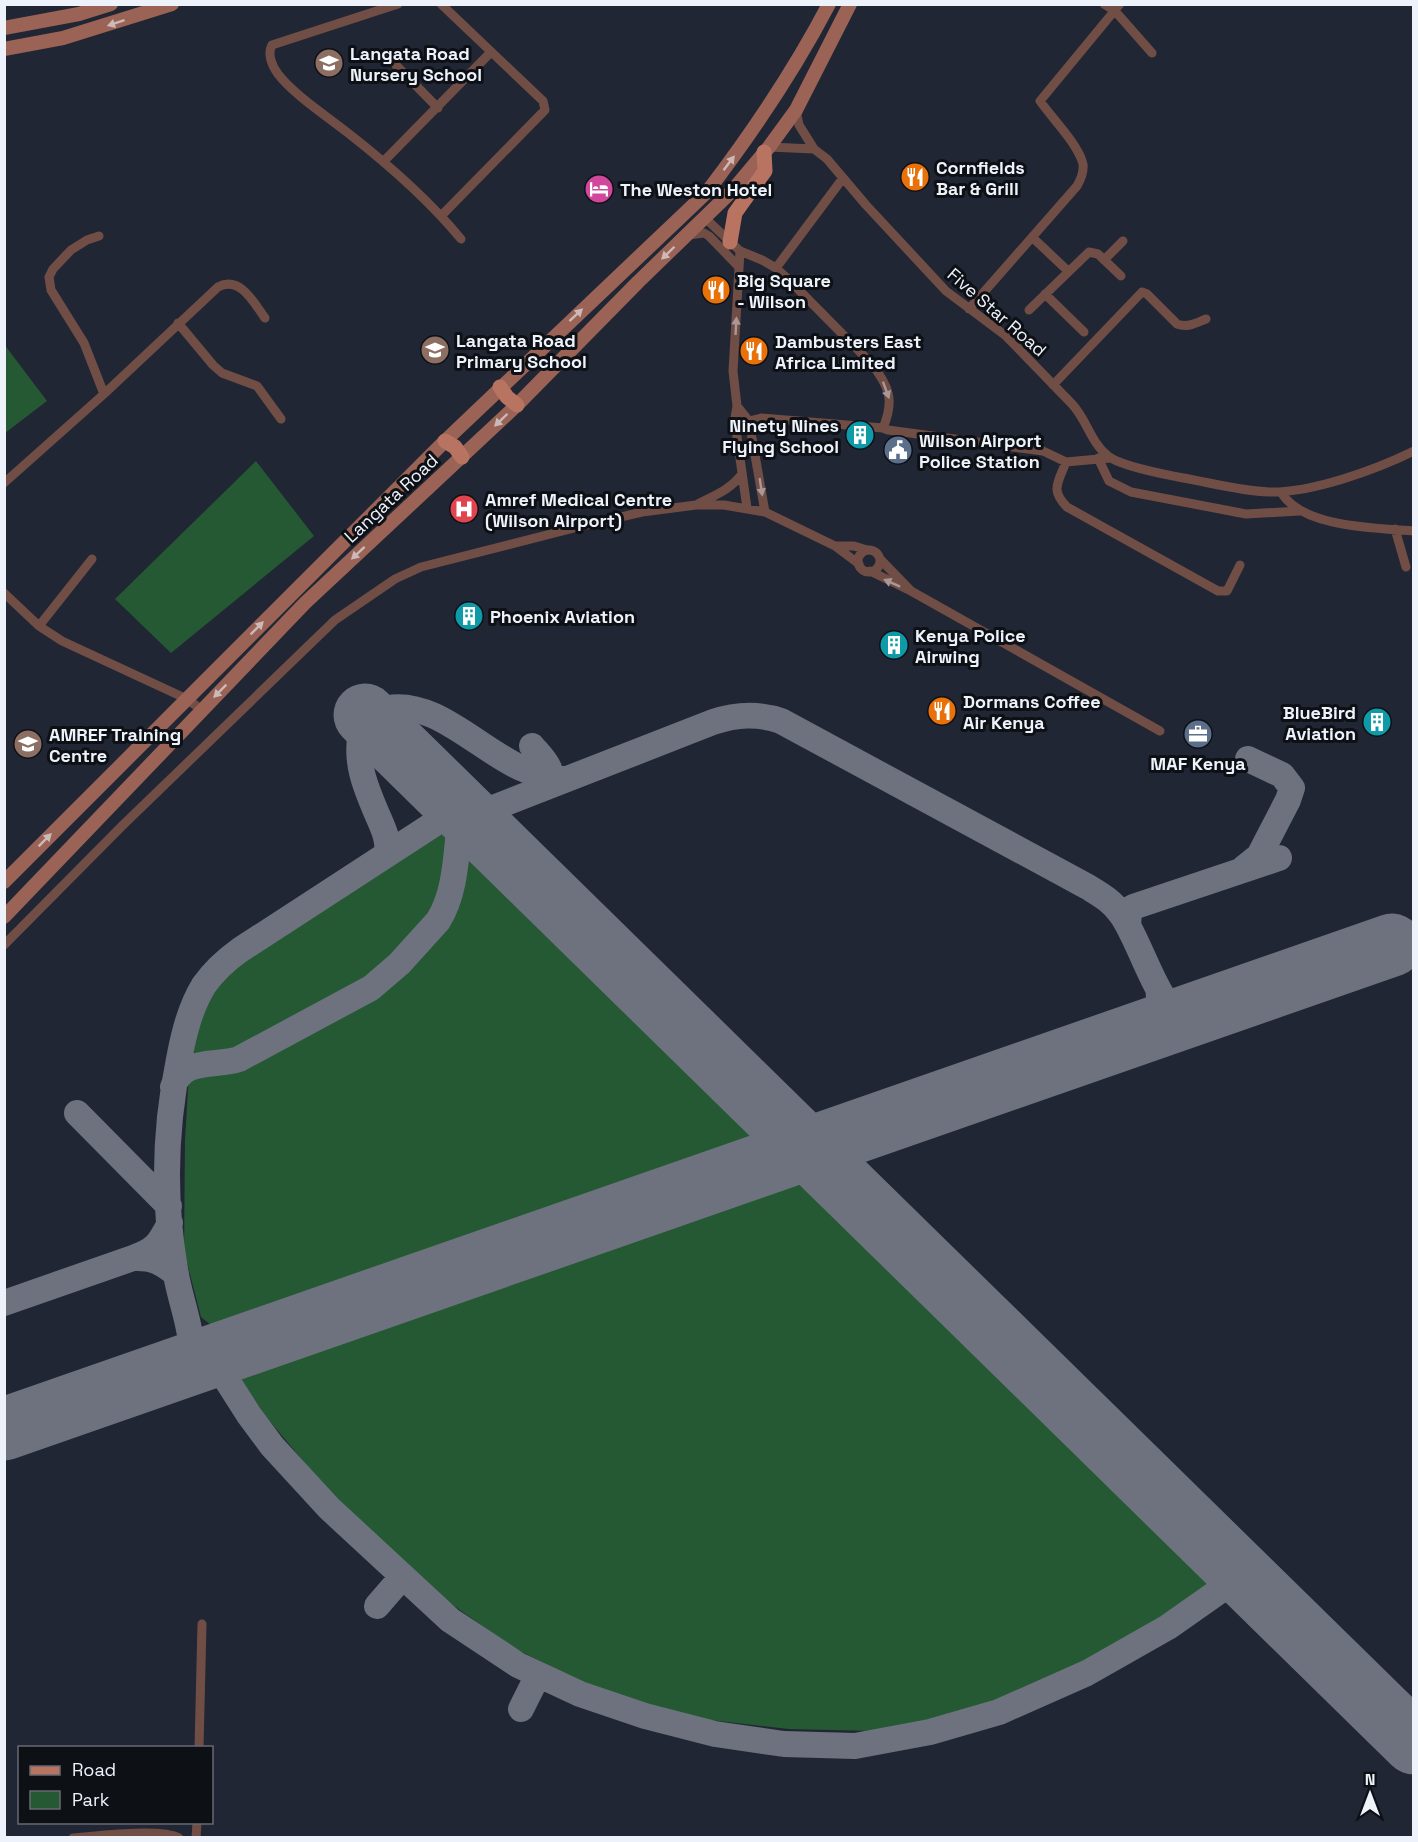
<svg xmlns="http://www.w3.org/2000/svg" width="1418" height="1842" font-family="'Space Grotesk',sans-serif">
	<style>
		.green { fill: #245933 }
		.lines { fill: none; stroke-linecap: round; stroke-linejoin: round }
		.taxiway { stroke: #6d727e; stroke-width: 26 }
		.runway { stroke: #6d727e; stroke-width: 63 }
		.minor { stroke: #714e45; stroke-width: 9 }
		.secondary { stroke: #9a6355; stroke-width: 14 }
		.primary { stroke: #b97361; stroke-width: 15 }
		.oneway { fill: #ccb9b9 }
		.oneway2 { fill: #a99897 }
		.labels { text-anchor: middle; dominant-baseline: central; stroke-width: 6; stroke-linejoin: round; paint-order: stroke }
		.poi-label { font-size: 18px; font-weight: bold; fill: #eef2fb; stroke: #0d1015; text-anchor: start }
		.street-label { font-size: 18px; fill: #eef2fb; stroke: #0d1015 }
	</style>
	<rect width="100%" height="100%" fill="#212634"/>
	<path class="green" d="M4,344l43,57 -42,32h-1z
		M256,461l58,75 -143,117 -56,-54z
		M451,834l11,5 292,292 2,8 -1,8 -533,187 -21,-17 -17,-66 1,-111 5,-84 11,-37 13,-27 15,-21 183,-123 24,-13z
		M799,1178l206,196 202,200 1,11 -8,13 -63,38 -121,57 -66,25 -75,13 -86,-2 -96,-11 -95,-28 -86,-43 -69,-49 -79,-65 -102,-121 -33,-43z"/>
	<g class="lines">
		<path class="taxiway" d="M388,708c61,-10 112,72 177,71
			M361,732c-6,30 4,54 16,82 6,14 12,25 10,40
			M532,746c10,12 29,28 11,42
			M491,838c-4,-10 -8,-22 2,-30l220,-86c24,-8 45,-9 68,-1l307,166c13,8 24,14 33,27 17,23 34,83 55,98 4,3 8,3 13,3
			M1244,868l15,-12 29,-56 4,-12 -10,-13 -34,-16
			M1128,926l1,-14 4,-5 146,-49
			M1145,1030c13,-13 16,-24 13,-42
			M173,1087c10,-30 43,-20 66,-28l132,-71 28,-24 39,-43c18,-28 18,-67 22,-100
			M77,1113l92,93
			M170,1223c-11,21 -14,27 -37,35 19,-1 29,4 43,16
			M4,1303l129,-45
			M196,1350l10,5 27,-6
			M212,1357l37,58 23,31 57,62 121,112 68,45 62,29 65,22 70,18 69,10 71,2 75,-14 69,-20 88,-39 81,-46 74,-52
			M148,1379l34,-15 10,-15c-2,-27 -13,-53 -17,-80 -12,-70 -10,-142 4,-210 5,-26 11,-51 25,-74 10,-14 22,-25 36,-35l203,-132 17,3 31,17
			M377,1606l25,-29
			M521,1709l17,-34"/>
		<path class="runway" d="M365,715l1049,1028
			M4,1429l1388,-484"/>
		<path class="minor" d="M398,4l-126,41c-5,9 0,21 6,29 15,20 50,43 70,59 41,32 80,66 113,106
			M441,4l102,97 2,9 -103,105
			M1104,4l11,7 37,42
			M385,54l53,54
			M796,110l3,15 15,24 13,10 39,46 80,86 60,45 66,68c15,16 19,39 36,52 12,10 55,18 70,21 30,5 61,14 91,15 43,1 106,-22 145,-41
			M769,147l45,2
			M384,161l107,-109
			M705,218l35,33 22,9 14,8 12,11 83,84c18,23 24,37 12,65
			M688,235l16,-2 5,3 30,31
			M99,236l-12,4 -16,10 -18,19 -4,8 2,13 33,53 20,51
			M1032,237l36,34
			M740,251l-7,120 4,35 -2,12 1,12 11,78
			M1104,260l19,-19
			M776,268l67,-90
			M1045,294l39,38
			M969,309l108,-123c4,-7 7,-14 6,-22 -5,-20 -31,-46 -43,-63l80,-97
			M1029,310l60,-58 9,2 23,22
			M178,323l35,42 9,8 35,13 24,33
			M1053,385l89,-93 5,2 30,30c11,4 19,-1 29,-5
			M737,406l12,15 16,91
			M736,430l13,-9 12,-3 122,10 5,2 155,21 23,11 44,-4
			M1098,458l11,23 22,11 115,22 53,-3
			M1066,462c-8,21 -16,28 1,45l151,84h9l13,-26
			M4,483l100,-89 114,-107c22,-12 36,16 47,31
			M1281,492c21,36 95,36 133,39
			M698,504c17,-9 32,-14 44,-30
			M1395,529l11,38
			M858 561a11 11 0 1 1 22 0a11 11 0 1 1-22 0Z
			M859,564l-24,-18h19l13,4
			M870,571l41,20 -31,-32
			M911,591l249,140
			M4,593l35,33 23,15 125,58 15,11
			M39,626l53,-67
			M4,945l118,-119 213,-206 60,-41 26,-12 157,-40 64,-15 54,-7h28l41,7 70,34
			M199,1748l3,-124
			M73,1838c22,-2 88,-10 106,0
			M196,1838l1,-16"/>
		<path class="secondary" d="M4,28l75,-14 32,-10
			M4,49l59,-11 109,-34
			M4,882l441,-441 262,-249c45,-59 87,-121 122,-188
			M4,917l301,-314 212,-198 121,-123 94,-91 37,-44 27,-37 54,-106"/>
		<path class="primary" d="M730,242l5,-29 30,-42 -1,-19
			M500,387l7,10 10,8
			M445,441l10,6 7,10"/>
	</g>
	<defs><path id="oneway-solid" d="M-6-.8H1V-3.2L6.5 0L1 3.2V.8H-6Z" transform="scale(1.5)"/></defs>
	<g class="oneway">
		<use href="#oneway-solid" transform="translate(116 23) rotate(162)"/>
		<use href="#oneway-solid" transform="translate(729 163) rotate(-53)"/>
		<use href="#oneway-solid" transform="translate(668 253) rotate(136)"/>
		<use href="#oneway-solid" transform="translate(576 315) rotate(-43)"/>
		<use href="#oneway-solid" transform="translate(501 420) rotate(136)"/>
		<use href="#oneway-solid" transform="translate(358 553) rotate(137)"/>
		<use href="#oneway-solid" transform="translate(257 628) rotate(-45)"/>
		<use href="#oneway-solid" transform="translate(220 691) rotate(135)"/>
		<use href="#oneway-solid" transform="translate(45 840) rotate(-45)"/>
	</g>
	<g class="oneway2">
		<use href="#oneway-solid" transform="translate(736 326) rotate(-87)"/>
		<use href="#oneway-solid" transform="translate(886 390) rotate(70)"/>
		<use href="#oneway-solid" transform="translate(761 487) rotate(81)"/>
		<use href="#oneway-solid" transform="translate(892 583) rotate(-156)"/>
	</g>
	<defs>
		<g id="school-disc" transform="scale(1.5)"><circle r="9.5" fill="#8d6e63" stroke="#0d1015"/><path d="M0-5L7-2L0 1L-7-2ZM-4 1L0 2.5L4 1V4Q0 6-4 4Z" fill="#fff"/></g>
		<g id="restaurant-disc" transform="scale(1.5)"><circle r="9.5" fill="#e8710a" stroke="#0d1015"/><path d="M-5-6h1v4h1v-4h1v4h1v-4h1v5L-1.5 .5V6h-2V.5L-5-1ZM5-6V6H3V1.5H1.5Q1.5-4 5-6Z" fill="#fff"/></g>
		<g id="hotel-disc" transform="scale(1.5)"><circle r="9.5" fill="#d1479c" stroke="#0d1015"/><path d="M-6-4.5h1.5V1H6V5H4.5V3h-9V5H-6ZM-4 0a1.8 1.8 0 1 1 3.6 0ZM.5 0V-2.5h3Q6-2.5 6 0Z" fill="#fff"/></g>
		<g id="building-disc" transform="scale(1.5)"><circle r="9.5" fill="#0f9aa8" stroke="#0d1015"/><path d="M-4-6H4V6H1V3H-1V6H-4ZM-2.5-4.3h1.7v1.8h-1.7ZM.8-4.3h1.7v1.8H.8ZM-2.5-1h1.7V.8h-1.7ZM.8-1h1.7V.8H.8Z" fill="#fff"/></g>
		<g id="civic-disc" transform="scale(1.5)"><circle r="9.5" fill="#5c6f8a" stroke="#0d1015"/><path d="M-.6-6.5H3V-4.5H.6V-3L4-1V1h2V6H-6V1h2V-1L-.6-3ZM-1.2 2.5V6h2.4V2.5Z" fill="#fff"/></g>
		<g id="hospital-disc" transform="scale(1.5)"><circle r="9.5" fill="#e0444e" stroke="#0d1015"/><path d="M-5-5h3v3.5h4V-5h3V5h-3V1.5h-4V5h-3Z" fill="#fff"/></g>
		<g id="office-disc" transform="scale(1.5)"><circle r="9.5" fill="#5c6f8a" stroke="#0d1015"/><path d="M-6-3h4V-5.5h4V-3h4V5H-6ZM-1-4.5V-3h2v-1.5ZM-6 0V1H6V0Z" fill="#fff"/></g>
	</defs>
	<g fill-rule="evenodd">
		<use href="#school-disc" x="329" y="63"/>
		<use href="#restaurant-disc" x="915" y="177"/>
		<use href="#hotel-disc" x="599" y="189"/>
		<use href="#restaurant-disc" x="716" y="290"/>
		<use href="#school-disc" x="435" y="350"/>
		<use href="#restaurant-disc" x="754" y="351"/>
		<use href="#building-disc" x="860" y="435"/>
		<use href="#civic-disc" x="898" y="450"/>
		<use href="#hospital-disc" x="464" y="509"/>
		<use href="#building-disc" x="469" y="616"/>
		<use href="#building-disc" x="894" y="645"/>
		<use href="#restaurant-disc" x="942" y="711"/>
		<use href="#building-disc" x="1377" y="722"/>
		<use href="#office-disc" x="1198" y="734"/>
		<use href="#school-disc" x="28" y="744"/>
	</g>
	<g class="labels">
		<g class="poi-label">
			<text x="350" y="53">Langata Road<tspan x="350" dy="21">Nursery School</tspan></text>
			<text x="936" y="167">Cornfields<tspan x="936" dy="21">Bar &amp; Grill</tspan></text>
			<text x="620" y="189">The Weston Hotel</text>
			<text x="737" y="280">Big Square<tspan x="737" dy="21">- Wilson</tspan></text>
			<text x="456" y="340">Langata Road<tspan x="456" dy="21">Primary School</tspan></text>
			<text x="775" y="341">Dambusters East<tspan x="775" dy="21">Africa Limited</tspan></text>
			<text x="839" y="425" text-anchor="end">Ninety Nines<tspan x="839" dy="21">Flying School</tspan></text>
			<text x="919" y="440">Wilson Airport<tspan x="919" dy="21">Police Station</tspan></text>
			<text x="485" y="499">Amref Medical Centre<tspan x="485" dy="21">(Wilson Airport)</tspan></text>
			<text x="490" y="616">Phoenix Aviation</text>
			<text x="915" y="635">Kenya Police<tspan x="915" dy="21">Airwing</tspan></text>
			<text x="963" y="701">Dormans Coffee<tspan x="963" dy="21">Air Kenya</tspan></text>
			<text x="1356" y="712" text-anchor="end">BlueBird<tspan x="1356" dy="21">Aviation</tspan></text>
			<text x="49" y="734">AMREF Training<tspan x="49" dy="21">Centre</tspan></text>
			<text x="1198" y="763" text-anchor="middle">MAF Kenya</text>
		</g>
		<g class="street-label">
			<text transform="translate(997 312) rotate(41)">Five Star Road</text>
			<text transform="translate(391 498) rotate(-43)">Langata Road</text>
		</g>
	</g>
	<rect width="1418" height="1842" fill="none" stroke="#eef2fb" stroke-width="12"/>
	<rect x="18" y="1746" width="195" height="78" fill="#0d1015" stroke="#676a71" stroke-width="1.5"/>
	<rect x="30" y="1766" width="30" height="9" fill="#b97361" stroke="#676a71" stroke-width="1.5"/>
	<text x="72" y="1776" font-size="18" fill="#eef2fb">Road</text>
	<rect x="30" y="1791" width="30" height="18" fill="#245933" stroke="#676a71" stroke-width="1.5"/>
	<text x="72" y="1806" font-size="18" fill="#eef2fb">Park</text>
	<g transform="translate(1370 1794)" stroke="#0d1015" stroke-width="4.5" paint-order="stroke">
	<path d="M0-4.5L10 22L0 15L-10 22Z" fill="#eef2fb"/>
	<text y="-9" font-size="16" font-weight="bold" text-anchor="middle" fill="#eef2fb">N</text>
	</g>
</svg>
